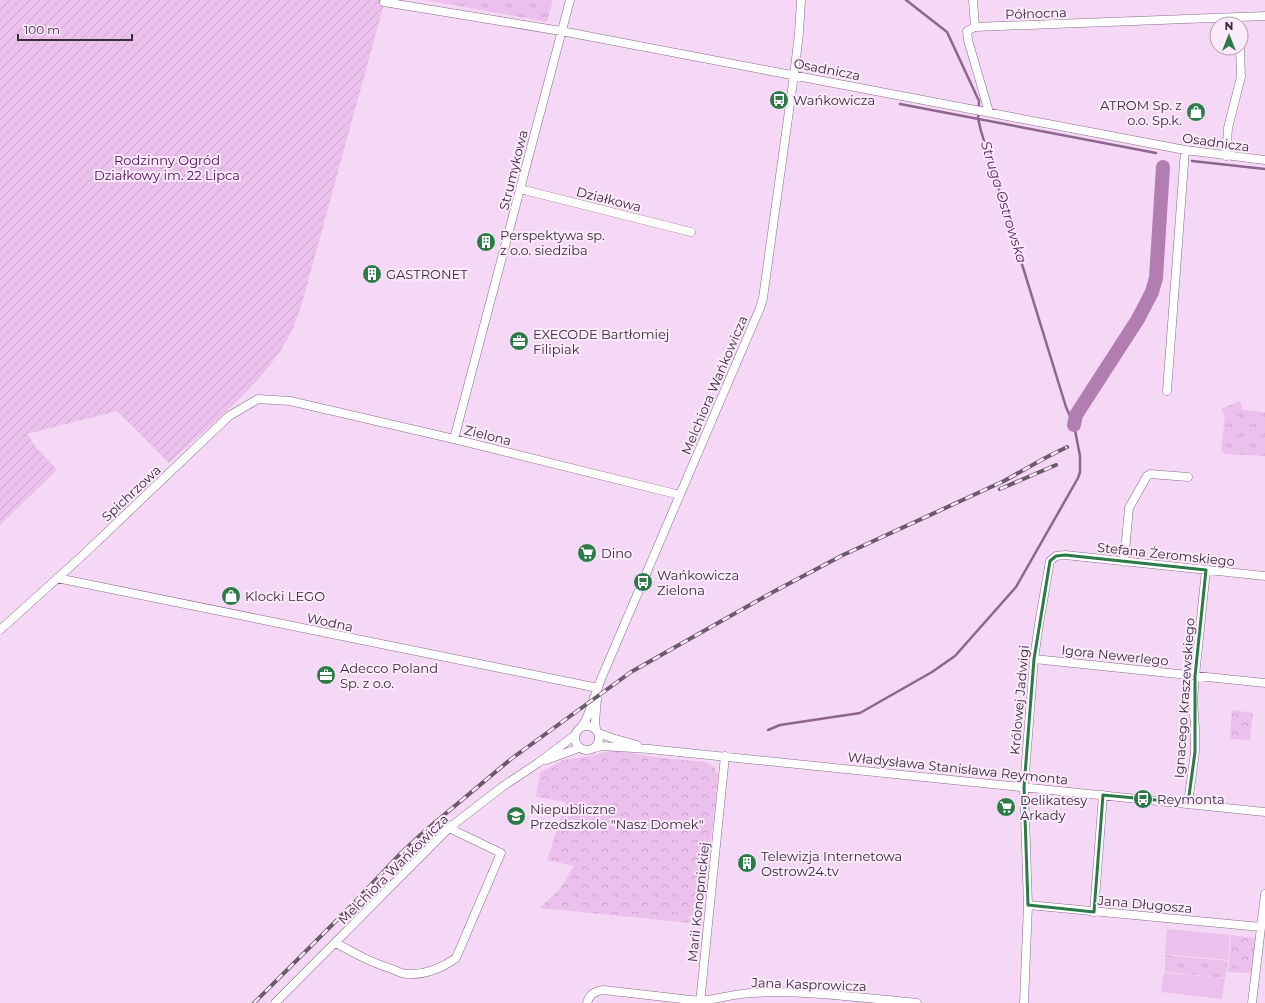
<svg xmlns="http://www.w3.org/2000/svg" width="1265" height="1003" font-family="Montserrat,sans-serif">
	<style>
		.grass { fill: url(#grass-tufts) }
		.forest { fill: url(#forest-crowns) }
		.garden { fill: url(#garden-furrows) }
		.pitch { fill: #ecc0ec }
		.lines { fill: none; stroke-linecap: round; stroke-linejoin: round }
		.stream { stroke: #8d658d; stroke-width: 2.5 }
		.river { stroke: #b27eb2; stroke-width: 14 }
		.minor-casing { stroke: #876d87; stroke-width: 9 }
		.minor { stroke: #fff; stroke-width: 8 }
		.rail-casing { stroke: #6a5a6a; stroke-width: 4 }
		.rail { stroke: #fbeafb; stroke-width: 2.5; stroke-dasharray: 8; stroke-linecap: butt }
		.marked { fill: none; stroke: #2d7a49; stroke-width: 3; stroke-linejoin: round }
		.labels { text-anchor: middle; dominant-baseline: central; stroke-width: 4; stroke-linejoin: round; paint-order: stroke }
		.street-label { font-size: 13px; fill: #372c37; stroke: #fbeafb }
		.poi-label { font-size: 13px; fill: #372c37; stroke: #fbeafb; text-anchor: start }
		.park-label { font-size: 13px; fill: #4f0d52; stroke: #fbeafb }
		.water-label { font-size: 14px; font-style: italic; fill: #612264; stroke: #fbeafb }
	</style>
	<defs>
		<pattern id="grass-tufts" width="24" height="20" patternUnits="userSpaceOnUse"><rect width="24" height="20" fill="#ecc0ec"/><path d="M3 7l-1-3M5 7V3M7 7l1-3M15 17l-1-3M17 17v-4M19 17l1-3" fill="none" stroke="#cba5cb"/></pattern>
		<pattern id="forest-crowns" width="20" height="18" patternUnits="userSpaceOnUse"><rect width="20" height="18" fill="#ecc0ec"/><path d="M2 6a3 3 0 1 1 6 0M12 15a3 3 0 1 1 6 0" fill="none" stroke="#cba5cb"/></pattern>
		<pattern id="garden-furrows" width="10" height="10" patternUnits="userSpaceOnUse"><rect width="10" height="10" fill="#ecc0ec"/><path d="M-1 1l2-2M0 10L10 0M9 11l2-2" fill="none" stroke="#cba5cb"/></pattern>
	</defs>
	<rect width="100%" height="100%" fill="#f5d8f5"/>
	<path class="grass" d="M425,0h128l-6,22z
		M1240,401l3,9 22,2v44l-40,-2 -4,-4 4,-34 -4,-7z
		M1165,955l63,6 -3,17 -60,-6z"/>
	<path class="forest" d="M1232,710l21,3 -3,27 -20,-1z
		M614,750l40,7 52,5 8,5 4,8 -16,149 -162,-16 20,-19 14,-23 -27,-6 19,-58 -30,-5 4,-25 23,-12 27,-4z
		M1231,935l24,3 -3,35 -24,-1z"/>
	<path class="garden" d="M0,0h385l-78,285c-5,18 -10,38 -20,55 -27,47 -78,86 -118,123l-52,-52 -90,23 9,13 21,23 -57,55z"/>
	<path class="pitch" d="M1167,929l63,6 -2,25 -63,-6z
		M1164,973l61,5 -3,21 -61,-7z"/>
	<g class="lines">
		<path class="stream" d="M900,104l256,49
			M1192,161l73,8
			M768,730l12,-5 80,-12 72,-41 23,-16 61,-69 62,-109 2,-6v-16l-6,-31 -8,-18 -85,-276 -3,-13 1,-17 -32,-69 -41,-32"/>
		<path class="river" d="M1074,425l2,-10 62,-96 14,-27 4,-14 7,-111"/>
		<g class="minor-casing">
			<path id="minor" d="M973,0l2,27 -8,4 1,9 21,72
				M384,2l177,29 624,119 80,10
				M975,27l290,-11
				M1226,156l2,-28 13,-51 -1,-29
				M520,189l171,43
				M1167,391l18,-241
				M454,439c39,-146 77,-293 116,-439
				M1124,562l5,-54 18,-32 3,-2 38,3
				M57,578l541,110
				M0,630l82,-74 147,-140 29,-17 32,2 164,38 226,56
				M1034,659l231,24
				M575 738a12 12 0 1 1 24 0a12 12 0 1 1-24 0Z
				M581,727l5,-7 15,-41 159,-371 3,-10 31,-223 5,-42 2,-33
				M596,729l-1,-7 2,-23
				M598,733l14,5 25,7
				M594,748l8,-2 47,3 616,63
				M546,760l33,-12
				M1188,803l7,-51v-24l-2,-27 2,-25 11,-106
				M1028,905l233,22
				M1094,912l9,-117
				M336,943c18,10 36,20 56,26 5,2 10,5 15,5 17,1 35,-6 49,-16l45,-105 -52,-25
				M275,1003l174,-175 53,-41 36,-24 36,-27
				M587,1003c2,-8 8,-12 16,-13l97,11c17,-2 34,-7 51,-8 55,-3 111,5 166,10
				M700,1003l25,-247
				M1024,1003l4,-98 -4,-118 10,-128 5,-35 11,-63 6,-5 9,-1 200,21
				M1252,1003l13,-109"/>
		</g>
		<use href="#minor" class="minor"/>
		<g class="rail-casing">
			<path id="rail" d="M1000,489l56,-24
				M254,1003l94,-94 52,-55 26,-24 85,-71 120,-87 142,-80 70,-37 161,-74 41,-23 22,-11"/>
		</g>
		<use href="#rail" class="rail"/>
	</g>
	<path class="marked" d="M1065,555l141,15 -11,106v76l-7,51 -85,-8 -9,117 -66,-7 -4,-118 10,-128 16,-98 6,-5z"/>
	<defs>
		<g id="bus-disc" transform="scale(1)"><circle r="9.5" fill="#2d7a49" stroke="#fbeafb"/><path d="M-5-6H5V4H4V6H2V4H-2V6H-4V4H-5ZM-3.5-4V0h7V-4ZM-3.5 1.2v1.5H-2V1.2ZM2 1.2v1.5H3.5V1.2Z" fill="#fff"/></g>
		<g id="shop-disc" transform="scale(1)"><circle r="9.5" fill="#2d7a49" stroke="#fbeafb"/><path d="M-5-2.5h2.3a2.7 3.5 0 0 1 5.4 0H5L5.5 6h-11ZM-1.5-2.5h3a1.5 2.3 0 0 0-3 0Z" fill="#fff"/></g>
		<g id="building-disc" transform="scale(1)"><circle r="9.5" fill="#2d7a49" stroke="#fbeafb"/><path d="M-4-6H4V6H1V3H-1V6H-4ZM-2.5-4.3h1.7v1.8h-1.7ZM.8-4.3h1.7v1.8H.8ZM-2.5-1h1.7V.8h-1.7ZM.8-1h1.7V.8H.8Z" fill="#fff"/></g>
		<g id="office-disc" transform="scale(1)"><circle r="9.5" fill="#2d7a49" stroke="#fbeafb"/><path d="M-6-3h4V-5.5h4V-3h4V5H-6ZM-1-4.5V-3h2v-1.5ZM-6 0V1H6V0Z" fill="#fff"/></g>
		<g id="supermarket-disc" transform="scale(1)"><circle r="9.5" fill="#2d7a49" stroke="#fbeafb"/><path d="M-6-5.5h2.5l.6 2H6L4.5 2H-2.5L-4.4-4H-6ZM-1.5 3.2a1.3 1.3 0 1 0 .1 0ZM3 3.2a1.3 1.3 0 1 0 .1 0Z" fill="#fff"/></g>
		<g id="school-disc" transform="scale(1)"><circle r="9.5" fill="#2d7a49" stroke="#fbeafb"/><path d="M0-5L7-2L0 1L-7-2ZM-4 1L0 2.5L4 1V4Q0 6-4 4Z" fill="#fff"/></g>
	</defs>
	<g fill-rule="evenodd">
		<use href="#bus-disc" x="779" y="100"/>
		<use href="#shop-disc" x="1196" y="112"/>
		<use href="#building-disc" x="486" y="242"/>
		<use href="#building-disc" x="372" y="274"/>
		<use href="#office-disc" x="519" y="341"/>
		<use href="#supermarket-disc" x="587" y="553"/>
		<use href="#bus-disc" x="643" y="582"/>
		<use href="#shop-disc" x="231" y="596"/>
		<use href="#office-disc" x="326" y="675"/>
		<use href="#bus-disc" x="1143" y="799"/>
		<use href="#supermarket-disc" x="1006" y="807"/>
		<use href="#school-disc" x="516" y="816"/>
		<use href="#building-disc" x="747" y="863"/>
	</g>
	<g class="labels">
		<g class="street-label">
			<text transform="translate(1036 13) rotate(-2)">Północna</text>
			<text transform="translate(827 69) rotate(11)">Osadnicza</text>
			<text transform="translate(1216 142) rotate(8)">Osadnicza</text>
			<text transform="translate(513 170) rotate(-76)">Strumykowa</text>
			<text transform="translate(609 199) rotate(14)">Działkowa</text>
			<text transform="translate(714 385) rotate(-67)">Melchiora Wańkowicza</text>
			<text transform="translate(488 435) rotate(14)">Zielona</text>
			<text transform="translate(131 493) rotate(-43)">Spichrzowa</text>
			<text transform="translate(1166 554) rotate(6)">Stefana Żeromskiego</text>
			<text transform="translate(330 622) rotate(12)">Wodna</text>
			<text transform="translate(1115 655) rotate(6)">Igora Newerlego</text>
			<text transform="translate(1184 698) rotate(-86)">Ignacego Kraszewskiego</text>
			<text transform="translate(1019 700) rotate(-85)">Królowej Jadwigi</text>
			<text transform="translate(958 768) rotate(6)">Władysława Stanisława Reymonta</text>
			<text transform="translate(393 869) rotate(-45)">Melchiora Wańkowicza</text>
			<text transform="translate(698 902) rotate(-84)">Marii Konopnickiej</text>
			<text transform="translate(1145 904) rotate(5)">Jana Długosza</text>
			<text transform="translate(809 984) rotate(2)">Jana Kasprowicza</text>
		</g>
		<g class="poi-label">
			<text x="793" y="100">Wańkowicza</text>
			<text x="1182" y="105" text-anchor="end">ATROM Sp. z<tspan x="1182" dy="15">o.o. Sp.k.</tspan></text>
			<text x="500" y="235">Perspektywa sp.<tspan x="500" dy="15">z o.o. siedziba</tspan></text>
			<text x="386" y="274">GASTRONET</text>
			<text x="533" y="334">EXECODE Bartłomiej<tspan x="533" dy="15">Filipiak</tspan></text>
			<text x="601" y="553">Dino</text>
			<text x="657" y="575">Wańkowicza<tspan x="657" dy="15">Zielona</tspan></text>
			<text x="245" y="596">Klocki LEGO</text>
			<text x="340" y="668">Adecco Poland<tspan x="340" dy="15">Sp. z o.o.</tspan></text>
			<text x="1157" y="799">Reymonta</text>
			<text x="1020" y="800">Delikatesy<tspan x="1020" dy="15">Arkady</tspan></text>
			<text x="530" y="809">Niepubliczne<tspan x="530" dy="15">Przedszkole "Nasz Domek"</tspan></text>
			<text x="761" y="856">Telewizja Internetowa<tspan x="761" dy="15">Ostrow24.tv</tspan></text>
		</g>
		<g class="park-label">
			<text x="167" y="160">Rodzinny Ogród<tspan x="167" dy="15">Działkowy im. 22 Lipca</tspan></text>
		</g>
		<g class="water-label">
			<text transform="translate(1004 202) rotate(73)">Struga Ostrowska</text>
		</g>
	</g>
	<g transform="translate(1229 36)"><circle r="19" fill="#fbeafb" stroke="#ad9ead"/>
	<path d="M0-3L7 15L0 10L-7 15Z" fill="#2d7a49"/>
	<text y="-6" font-size="11" font-weight="bold" text-anchor="middle" fill="#372c37">N</text>
	</g>
	<path d="M18 34v6h114v-6" fill="none" stroke="#372c37" stroke-width="2"/>
	<text x="24" y="34" font-size="12" fill="#372c37" stroke="#fbeafb" stroke-width="3" paint-order="stroke">100 m</text>
</svg>
